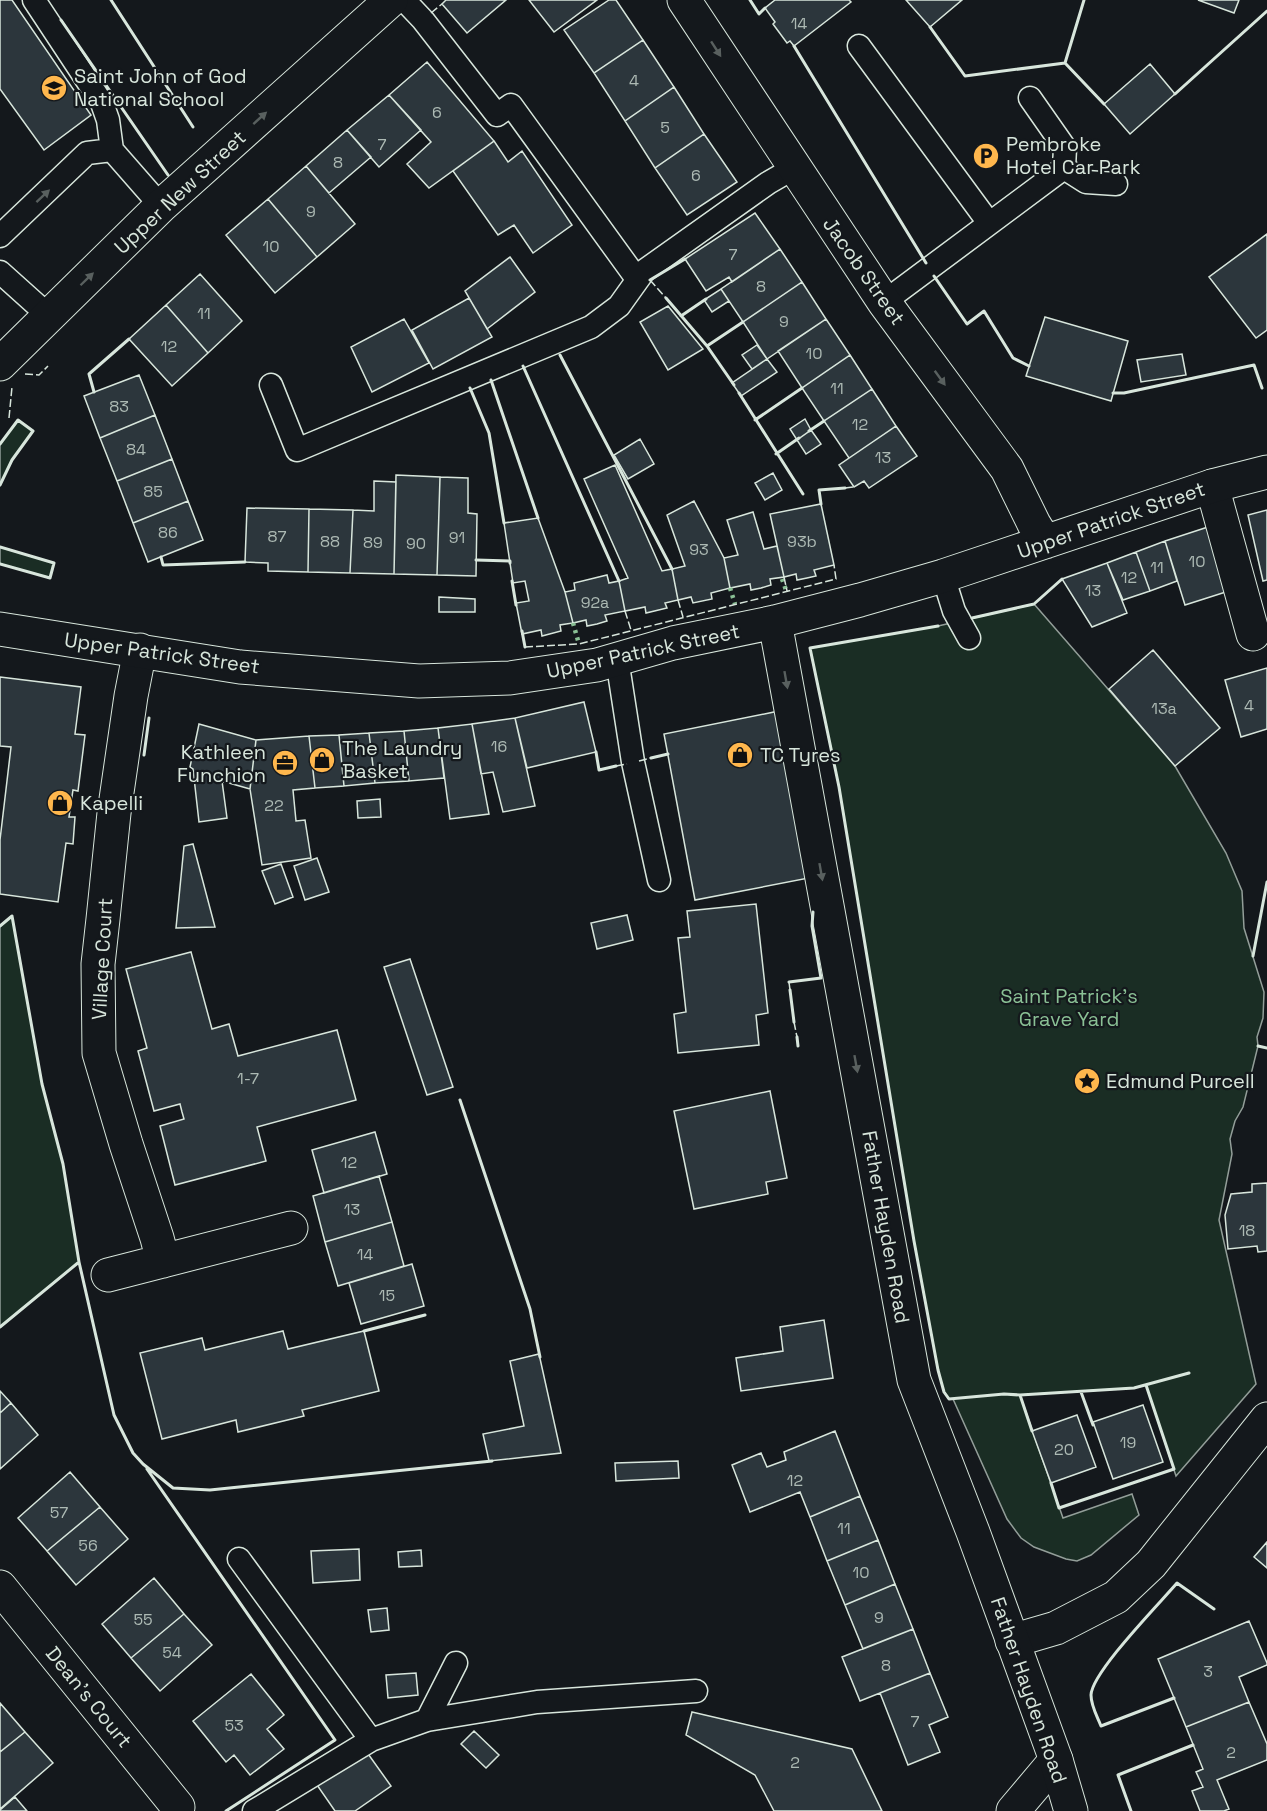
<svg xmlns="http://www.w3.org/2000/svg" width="1267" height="1811" font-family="'Space Grotesk',sans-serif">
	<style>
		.green { fill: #1a2d24; stroke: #939e99; stroke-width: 1.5 }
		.building { fill: #2c363c; stroke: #d8e6dc; stroke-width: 1.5 }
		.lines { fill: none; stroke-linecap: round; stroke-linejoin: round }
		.lane-casing { stroke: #d8e6dc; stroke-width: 25 }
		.street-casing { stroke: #d8e6dc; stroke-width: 35 }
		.secondary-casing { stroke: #d8e6dc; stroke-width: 35 }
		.lane { stroke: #14181c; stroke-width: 22 }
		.street { stroke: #14181c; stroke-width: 33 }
		.secondary { stroke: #14181c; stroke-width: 33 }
		.hedge { stroke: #8ac095; stroke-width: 4.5; stroke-dasharray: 3 4.5; stroke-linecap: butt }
		.fence { stroke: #d8e6dc; stroke-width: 1.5; stroke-dasharray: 8 3; stroke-linecap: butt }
		.wall { stroke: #d8e6dc; stroke-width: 3 }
		.oneway { fill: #59605f }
		.labels { text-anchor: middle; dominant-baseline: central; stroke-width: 4.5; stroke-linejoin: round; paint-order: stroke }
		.number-label { font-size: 16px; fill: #adbab4 }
		.poi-label { font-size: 20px; fill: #d8e6dc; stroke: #14181c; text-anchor: start }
		.street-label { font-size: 20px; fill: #d8e6dc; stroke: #14181c }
		.park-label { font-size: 20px; fill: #8ac095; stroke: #14181c }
	</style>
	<rect width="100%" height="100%" fill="#14181c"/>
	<path class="green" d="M18,420l15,11 -21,29 -12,25v-41z
		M0,547l54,16 -4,15 -50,-14z
		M1034,604l141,162 51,87 16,38 2,37 20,64 -1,26 -6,19 1,9 -15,61 -8,14 -5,18 2,15 -13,66 37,164 -80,92 -30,-91 -12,3 -114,7 43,123 69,-24 7,21 -48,40 -14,6 -11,-2 -32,-12 -13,-9 -14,-19 -54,-120h-4l-5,-7 -6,-22 -24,-129 -75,-454 -29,-139 128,-22z
		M12,916l30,168 21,80 16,98 -79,65v-401z"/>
	<path class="building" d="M0,0h12l79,115 -47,35 -44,-61z
		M446,0h60l-39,33 -25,-29z
		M529,0h68l-43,32z
		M609,0h7l27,40 -49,33 -30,-43z
		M775,0h74l2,2 -57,44 -4,-5 -3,2 -14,-19 2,-2 -10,-14z
		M906,0h56l-32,27z
		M1198,0h41l-5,13z
		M643,40l31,47 -49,34 -31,-48z
		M427,62l67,79 -65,47 -22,-24 24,-22 -42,-47z
		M1150,64l25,30 -45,40 -26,-30z
		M674,87l30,47 -49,34 -30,-47z
		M389,95l32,35 -42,37 -32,-37z
		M347,130l24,27 -42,36 -23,-27z
		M704,134l33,48 -50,33 -32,-47z
		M494,141l14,21 14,-11 50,74 -39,28 -19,-28 -16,10 -45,-64z
		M306,166l49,58 -38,33 -49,-58z
		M268,199l49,58 -42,36 -49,-58z
		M755,213l25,36 -48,33 -3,-5 -23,14 -21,-32z
		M1267,234v96l-11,8 -47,-61z
		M780,249l22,33 -59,40 -22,-33z
		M510,257l25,35 -48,37 -22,-38z
		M200,274l42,47 -34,32 -42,-48z
		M802,282l24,37 -59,40 -24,-37z
		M721,289l8,12 -17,11 -8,-12z
		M469,298l23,39 -59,32 -21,-39z
		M166,305l42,48 -36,33 -43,-47z
		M668,306l35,43 -35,21 -28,-48z
		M1045,317l83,24 -17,60 -85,-25z
		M404,319l25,44 -57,29 -21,-45z
		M826,319l24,36 -48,33 -24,-37z
		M757,345l10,14 -15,10 -10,-14z
		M1182,354l4,21 -45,7 -4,-22z
		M850,355l22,34 -48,32 -22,-33z
		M767,359l10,13 -36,24 -9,-13z
		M139,375l16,40 -55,23 -16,-42z
		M872,389l24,37 -47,32 -25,-37z
		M155,415l17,44 -55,22 -17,-43z
		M805,419l6,11 -14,10 -7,-11z
		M896,426l21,30 -48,32 -5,-7 -10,6 -15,-22z
		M811,430l10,14 -15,10 -9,-14z
		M640,439l14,25 -26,15 -14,-24z
		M172,459l16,42 -55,22 -16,-42z
		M615,465l47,106 10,-2 6,31 -13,3 2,5 -21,5 -1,-6 -20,4 -6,-30 9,-3 -44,-99z
		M773,473l9,17 -17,10 -10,-17z
		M396,475l44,2 -3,98 -43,-1z
		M440,477l28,1v35l9,1 -1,62 -39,-1z
		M374,481l22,1 -2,92 -44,-1 3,-63 21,1z
		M188,501l15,39 -55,22 -15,-39z
		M694,501l30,57 6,30 -19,5 1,6 -19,4 -2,-6 -13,3 -6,-31 13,-3 -18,-51z
		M821,504l13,61 -20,5 2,6 -9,2 -10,2 -1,-6 -12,3 -14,-63z
		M247,508l62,1 -1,63 -40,-1v-8l-23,-1z
		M309,509l44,1 -3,63 -42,-1z
		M1267,510v70l-4,1 -15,-66z
		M753,512l11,37 13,-3 7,31 -14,2 1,6 -10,3 -10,2 -1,-6 -20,4 -6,-30 14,-3 -11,-35z
		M538,518l27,74 8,31 -13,2 1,6 -19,5 -1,-6 -19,4 -6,-31 13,-2 -4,-20 -12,2 -9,-60z
		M1211,526l21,64 -47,15 -20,-64z
		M1165,541l12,40 -27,10 -14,-39z
		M1136,552l14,39 -27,9 -16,-37z
		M1107,563l20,50 -35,14 -30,-48z
		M607,575l2,8 10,-2 6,30 -20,4 2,6 -10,3 -10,2 -1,-6 -13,3 -8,-31 10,-2 -1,-7z
		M439,597l36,2v13h-36z
		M1153,650l67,78 -45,38 -66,-77z
		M1267,668v61l-26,8 -16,-57z
		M0,677l81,10 -6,47 10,1 -7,56 -5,-1 -4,27h6l-2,27 -7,-1 -8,59 -58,-8v-54l11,-93 -11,-1z
		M584,702l12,50 -69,16 -12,-50z
		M779,711l35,166 -119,23 -31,-166z
		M515,718l20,88 -32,6 -10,-40 -12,2 -9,-50z
		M199,724l57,16 -6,49 -28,-8 5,37 -28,4 -6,-53 -3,-2z
		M472,724l17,90 -39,5 -12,-91z
		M438,728l6,50 -35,3 -5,-50z
		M404,731l5,50 -34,2 -6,-50z
		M369,733l6,50 -31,3 -5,-51z
		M339,735l5,51 -29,2 -6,-52z
		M309,736l6,52 -22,2 3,31 9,-1 6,38 -49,7 -12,-76 6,-49z
		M380,799l1,18 -23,1 -1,-17z
		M193,844l22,83 -39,1 8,-82z
		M317,858l12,34 -24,8 -11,-34z
		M281,864l12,33 -18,7 -13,-33z
		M756,904l12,109 -12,2 3,30 -81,8 -4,-39 12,-2 -8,-74 12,-1 -3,-26z
		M627,915l6,25 -36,9 -6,-26z
		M191,952l21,77 17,-5 9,32 99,-26 19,70 -99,27 9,34 -91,24 -15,-59 24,-7 -2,-7 -2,-8 -26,7 -16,-60 9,-3 -21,-79z
		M410,959l43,128 -26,8 -43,-128z
		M770,1091l17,87 -21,4 2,12 -74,15 -20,-98z
		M375,1132l12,42 -63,19 -12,-43z
		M379,1176l13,46 -67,20 -12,-46z
		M1267,1183v68l-9,1 -1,-6 -29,3 -3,-34 6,-21 21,-2v-8z
		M392,1222l12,44 -66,20 -13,-44z
		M412,1264l12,42 -63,18 -12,-41z
		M824,1320l9,58 -92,13 -5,-33 47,-7 -3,-24z
		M283,1331l5,18 76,-18 15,60 -77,19 2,6 -66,16 -2,-12 -74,19 -22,-86 62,-15 3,12z
		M539,1354l22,99 -72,8 -6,-27 41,-8 -14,-65z
		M0,1391l11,12 -11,10z
		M11,1403l27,32 -38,34v-56z
		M1143,1405l20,57 -50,17 -20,-57z
		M1077,1415l19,52 -45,16 -19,-52z
		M835,1431l25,65 -50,21 -10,-25 -50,20 -18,-47 29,-12 6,14 19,-7 -2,-8z
		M678,1461l1,17 -63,3 -1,-18z
		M70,1472l30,35 -53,44 -29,-33z
		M860,1496l18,44 -51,21 -17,-44z
		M100,1507l28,32 -52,46 -29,-34z
		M878,1540l17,44 -50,21 -18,-44z
		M1267,1542v26l-13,-11z
		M359,1549l1,31 -47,3 -2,-32z
		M421,1550l1,16 -23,1 -1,-15z
		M154,1578l30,36 -53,44 -29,-34z
		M895,1584l18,45 -50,20 -18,-44z
		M387,1608l2,22 -18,2 -3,-22z
		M184,1614l28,31 -52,46 -29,-33z
		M1249,1621l18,42v2l-28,12 10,25 -63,25 -28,-68z
		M913,1629l17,44 -70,28 -18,-44z
		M416,1673l2,22 -30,3 -2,-23z
		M930,1673l18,44 -19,8 11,27 -32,13 -28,-72z
		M251,1674l33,41 -17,14 17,20 -34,26 -16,-20 -8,7 -33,-41z
		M1249,1702l18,42v16l-50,20 12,29 -5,2h-24l-8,-20 11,-4 -7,-15 7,-3 -17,-42z
		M0,1703l25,29 -25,20z
		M692,1712l160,37 30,62h-108l-19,-36 -69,-40z
		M474,1731l25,24 -13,13 -25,-24z
		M25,1732l28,31 -53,46v-57z
		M366,1751l25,35 -36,25h-20l-18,-26z
		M15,1797l12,14h-27v-1z"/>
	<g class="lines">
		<g class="lane-casing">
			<path id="lane" d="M34,0l68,103 6,17 4,30
				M404,0l19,20 74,95 14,-10 126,174
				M859,46l130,177
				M1064,168l22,14 30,2
				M0,236l87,-83 25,-3 49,56
				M0,272l49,44
				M884,302l180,-134 1,-20 -35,-50
				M271,385l26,65 294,-123 28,-21 25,-35 124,-88 26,-15
				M943,576l11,35 15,27
				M617,659l16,103 26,118
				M239,1559l132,181
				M427,1720l29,-57
				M254,1811l117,-71 56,-20 110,-18 159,-11"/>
		</g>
		<g class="street-casing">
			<path id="street" d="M1212,486l41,148
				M140,650l-9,46 -17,117 -11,106 -5,45 1,89 27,91 31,94 6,23
				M108,1275l183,-47
				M0,1587l178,220
				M1012,1641l44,-13 60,-31 35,-33 116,-145
				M1013,1811l43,-51"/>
		</g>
		<g class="secondary-casing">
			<path id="secondary" d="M684,0l200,302 123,167 27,55 11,18
				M0,364l161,-158 230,-206
				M775,622l139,758 59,152 83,228 15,51
				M0,629l240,38 179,14 91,-3 87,-13 76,-22 102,-21 85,-22 83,-24 269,-90 55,-14"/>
		</g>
		<use href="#lane" class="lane"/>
		<use href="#street" class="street"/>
		<use href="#secondary" class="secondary"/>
		<path class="hedge" d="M782,579l4,11
			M730,588l5,16
			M573,623l6,21"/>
		<path class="fence" d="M431,13l11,-9
			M650,280l16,18
			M25,374l14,1 9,-9
			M9,418l3,-31
			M845,488l9,-1
			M784,577l3,14
			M678,600l5,17
			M625,611l6,19
			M525,647l54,-3 257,-65 -2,-14
			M639,761l12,-3
			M616,766l11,-2
			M789,982l1,8
			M794,1022l3,15"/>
		<path class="wall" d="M111,0l82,127
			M750,0l9,14 6,-6
			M1084,0l-19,63 39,41
			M61,20l107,155
			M930,27l35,49 100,-13
			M794,46l132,217
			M1175,94l92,-83
			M934,276l33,48 17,-13 29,47 16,8
			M650,280l35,-21
			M666,298l41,48 27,39
			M681,316l25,-17
			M707,346l36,-24
			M560,355l112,214
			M523,366l96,215
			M491,380l47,138
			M470,388l19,45 15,90
			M94,392l-5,-18 40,-35
			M739,393l64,101
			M1113,393h11l130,-28 8,23
			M755,420l47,-32
			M809,431l15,-10
			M0,444l18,-24 15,11 -21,29 -12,25
			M776,454l23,-16
			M821,504l-2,-14 26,-2
			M0,547l54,16 -4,15 -50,-14
			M161,557l2,8 82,-3
			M476,560l34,1v2
			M512,581l4,24
			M972,618l62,-14 28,-25
			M938,626l-128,22 29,139 75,454 24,129 6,22 5,7 55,-5 16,1 114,-7 55,-15
			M522,631l3,16
			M596,752l3,18 17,-4
			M144,755l5,-37
			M651,758l17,-4
			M0,926l12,-10 30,168 21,80 16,98 -79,65
			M1253,956l14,-74
			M789,982l32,-4 -9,-52 1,-14
			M790,990l4,32
			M797,1037l1,9
			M1258,1046l9,2
			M460,1100l70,209 10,48
			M79,1262l35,153 19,38 10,11 30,24 37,2 282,-29
			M364,1331l61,-16
			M1081,1392l12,33
			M1020,1395l12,36
			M147,1469l188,271 -109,71
			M1051,1483l8,25 115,-39 -28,-84
			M1174,1698l-73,28c-4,-10 -10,-20 -10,-31 1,-23 69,-92 86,-112l37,26
			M1131,1811l-13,-36 75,-30"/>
	</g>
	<defs><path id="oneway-solid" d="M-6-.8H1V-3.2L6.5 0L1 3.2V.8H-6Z" transform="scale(1.5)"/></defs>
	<g class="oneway">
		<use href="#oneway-solid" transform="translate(716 49) rotate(57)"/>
		<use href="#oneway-solid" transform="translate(260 118) rotate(-42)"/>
		<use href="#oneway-solid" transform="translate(43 196) rotate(-43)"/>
		<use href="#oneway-solid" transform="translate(87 279) rotate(-44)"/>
		<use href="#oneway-solid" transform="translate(940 378) rotate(54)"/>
		<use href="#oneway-solid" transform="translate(786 680) rotate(80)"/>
		<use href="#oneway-solid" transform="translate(821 872) rotate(80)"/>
		<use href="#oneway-solid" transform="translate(856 1064) rotate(80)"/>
	</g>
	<defs>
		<g id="school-disc" transform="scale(1.35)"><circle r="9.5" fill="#ffb74d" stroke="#14181c"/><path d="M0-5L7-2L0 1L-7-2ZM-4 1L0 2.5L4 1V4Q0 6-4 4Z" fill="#111"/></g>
		<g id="parking-disc" transform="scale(1.35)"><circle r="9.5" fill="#ffb74d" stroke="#14181c"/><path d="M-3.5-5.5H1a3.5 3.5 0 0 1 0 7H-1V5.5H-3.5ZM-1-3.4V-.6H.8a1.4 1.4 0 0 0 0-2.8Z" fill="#111"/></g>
		<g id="shop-disc" transform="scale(1.35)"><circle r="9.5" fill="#ffb74d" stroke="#14181c"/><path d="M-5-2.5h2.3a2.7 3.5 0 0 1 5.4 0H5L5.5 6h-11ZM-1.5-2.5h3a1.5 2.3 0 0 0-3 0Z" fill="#111"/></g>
		<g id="office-disc" transform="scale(1.35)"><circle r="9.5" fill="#ffb74d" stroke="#14181c"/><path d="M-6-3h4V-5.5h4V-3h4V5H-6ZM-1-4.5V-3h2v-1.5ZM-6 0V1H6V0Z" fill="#111"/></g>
		<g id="sight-disc" transform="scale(1.35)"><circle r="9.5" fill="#ffb74d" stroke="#14181c"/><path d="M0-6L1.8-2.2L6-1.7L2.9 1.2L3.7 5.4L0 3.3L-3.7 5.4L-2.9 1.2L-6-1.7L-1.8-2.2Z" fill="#111"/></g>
	</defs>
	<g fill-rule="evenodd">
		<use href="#school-disc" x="54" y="88"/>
		<use href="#parking-disc" x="986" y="156"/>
		<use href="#shop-disc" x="740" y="755"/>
		<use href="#shop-disc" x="322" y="760"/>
		<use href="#office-disc" x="285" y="763"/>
		<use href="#shop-disc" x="60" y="803"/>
		<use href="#sight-disc" x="1087" y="1081"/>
	</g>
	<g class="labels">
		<g class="number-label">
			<text x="799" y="23">14</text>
			<text x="634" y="80">4</text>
			<text x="437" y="112">6</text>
			<text x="665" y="127">5</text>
			<text x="382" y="144">7</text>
			<text x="338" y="162">8</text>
			<text x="696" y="175">6</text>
			<text x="311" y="211">9</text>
			<text x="271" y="246">10</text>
			<text x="733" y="254">7</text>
			<text x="761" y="286">8</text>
			<text x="204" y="313">11</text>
			<text x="784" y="321">9</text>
			<text x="169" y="346">12</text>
			<text x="814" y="353">10</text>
			<text x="837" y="388">11</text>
			<text x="119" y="406">83</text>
			<text x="860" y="424">12</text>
			<text x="136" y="449">84</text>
			<text x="883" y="457">13</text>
			<text x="153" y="491">85</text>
			<text x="168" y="532">86</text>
			<text x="277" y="536">87</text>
			<text x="457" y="537">91</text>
			<text x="330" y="541">88</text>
			<text x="802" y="541">93b</text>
			<text x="373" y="542">89</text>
			<text x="416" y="543">90</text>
			<text x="699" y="549">93</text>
			<text x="1197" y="561">10</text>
			<text x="1157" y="567">11</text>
			<text x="1129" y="577">12</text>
			<text x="1093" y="590">13</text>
			<text x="595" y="602">92a</text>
			<text x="1249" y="705">4</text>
			<text x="1164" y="708">13a</text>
			<text x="499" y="746">16</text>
			<text x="274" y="805">22</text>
			<text x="248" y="1078">1-7</text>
			<text x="349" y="1162">12</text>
			<text x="352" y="1209">13</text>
			<text x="1247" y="1230">18</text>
			<text x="365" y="1254">14</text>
			<text x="387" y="1295">15</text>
			<text x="1128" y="1442">19</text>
			<text x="1064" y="1449">20</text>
			<text x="795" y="1480">12</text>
			<text x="59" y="1512">57</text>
			<text x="844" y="1528">11</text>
			<text x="88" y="1545">56</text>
			<text x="861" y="1572">10</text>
			<text x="879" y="1617">9</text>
			<text x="143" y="1619">55</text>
			<text x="172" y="1652">54</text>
			<text x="886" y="1665">8</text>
			<text x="1208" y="1671">3</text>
			<text x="915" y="1721">7</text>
			<text x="234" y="1725">53</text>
			<text x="1231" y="1752">2</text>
			<text x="795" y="1762">2</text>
		</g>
		<g class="poi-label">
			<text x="74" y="76">Saint John of God<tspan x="74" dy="23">National School</tspan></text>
			<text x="1006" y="144">Pembroke<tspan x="1006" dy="23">Hotel Car Park</tspan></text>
			<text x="342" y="748">The Laundry<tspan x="342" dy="23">Basket</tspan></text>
			<text x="266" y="752" text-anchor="end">Kathleen<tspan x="266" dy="23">Funchion</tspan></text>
			<text x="760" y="755">TC Tyres</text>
			<text x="80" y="803">Kapelli</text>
			<text x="1106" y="1081">Edmund Purcell</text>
		</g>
		<g class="street-label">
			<text transform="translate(180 192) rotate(-43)">Upper New Street</text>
			<text transform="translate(864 271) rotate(55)">Jacob Street</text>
			<text transform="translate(1111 520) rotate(-19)">Upper Patrick Street</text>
			<text transform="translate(643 651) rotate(-12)">Upper Patrick Street</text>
			<text transform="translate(162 653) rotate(8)">Upper Patrick Street</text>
			<text transform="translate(102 959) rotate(-87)">Village Court</text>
			<text transform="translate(886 1227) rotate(80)">Father Hayden Road</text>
			<text transform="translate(1029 1690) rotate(71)">Father Hayden Road</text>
			<text transform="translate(89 1697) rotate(51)">Dean's Court</text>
		</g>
		<g class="park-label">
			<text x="1069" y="996">Saint Patrick's<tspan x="1069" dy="23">Grave Yard</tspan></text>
		</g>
	</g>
</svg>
